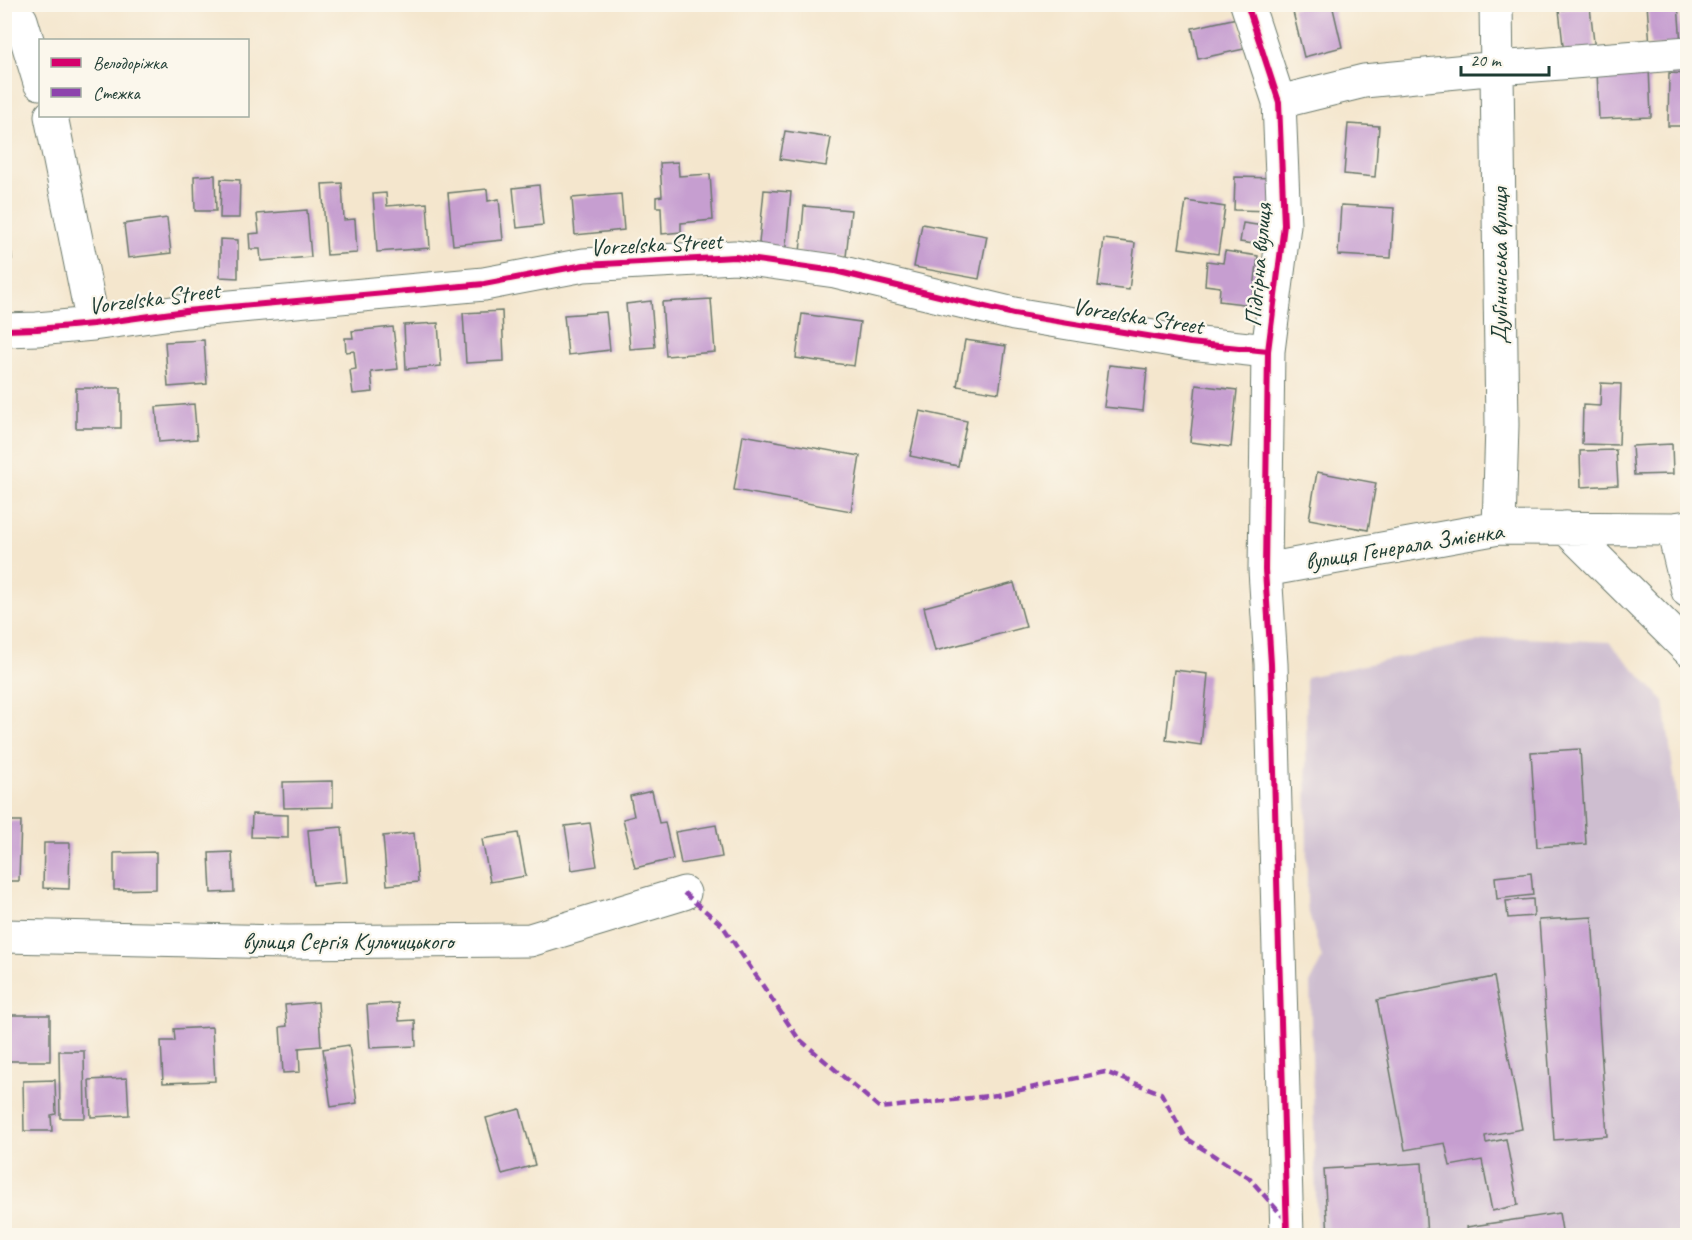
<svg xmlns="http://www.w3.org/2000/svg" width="1692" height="1240" font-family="Caveat,sans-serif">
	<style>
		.industrial { fill: #cebed0 }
		.building { fill: #c69ed0 }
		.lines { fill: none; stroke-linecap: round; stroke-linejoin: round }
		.minor-casing { stroke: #6a786a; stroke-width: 35 }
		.minor { stroke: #fff; stroke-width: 33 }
		.quiet { stroke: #8e44ad; stroke-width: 4.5; stroke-dasharray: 9 4.5; stroke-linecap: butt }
		.cycleway-casing { stroke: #fbf7ec; stroke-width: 10 }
		.cycleway { stroke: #d6006c; stroke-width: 6 }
		.labels { text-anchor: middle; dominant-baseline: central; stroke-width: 4.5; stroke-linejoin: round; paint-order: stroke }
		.street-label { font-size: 24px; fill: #1f3d34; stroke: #fbf7ec }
	</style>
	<rect width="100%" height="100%" fill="#fbf7ec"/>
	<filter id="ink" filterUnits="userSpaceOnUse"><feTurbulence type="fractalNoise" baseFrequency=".0167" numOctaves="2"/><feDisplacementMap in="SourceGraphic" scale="12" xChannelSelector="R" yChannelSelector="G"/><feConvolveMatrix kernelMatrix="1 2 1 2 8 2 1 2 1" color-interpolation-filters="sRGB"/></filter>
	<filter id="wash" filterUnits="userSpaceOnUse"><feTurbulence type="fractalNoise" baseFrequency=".008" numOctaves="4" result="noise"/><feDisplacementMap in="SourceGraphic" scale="24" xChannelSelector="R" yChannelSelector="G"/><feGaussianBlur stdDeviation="1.35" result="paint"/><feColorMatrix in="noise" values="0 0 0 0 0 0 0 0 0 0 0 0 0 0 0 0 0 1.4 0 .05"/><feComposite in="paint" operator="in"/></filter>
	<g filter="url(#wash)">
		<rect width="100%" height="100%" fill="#f4e6cd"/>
		<path class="industrial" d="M1501,637l108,5 55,59 24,184 -1,350h-370l-7,-252 12,-24 -15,-53 -1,-229z"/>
		<g id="blocks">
			<path class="building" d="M1307,4h25l10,43 -38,10 -12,-49z
				M1647,4h31l3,40 -31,2z
				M1590,7l5,44 -31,3 -5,-44z
				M1237,18l7,31 -46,10 -6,-31z
				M1649,67l2,50 -52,2 -2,-49z
				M1669,73l19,1v52h-20z
				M1348,124l31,2 -4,51 -31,-3z
				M785,131l46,7 -5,28 -46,-7z
				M678,162l1,14 31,-2 3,46 -32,3v9l-19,2 -1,-27h-5v-10l6,-1 -2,-33z
				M215,175l1,36h-21l-1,-35z
				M1235,177l40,1 -1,33 -40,-1z
				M221,179l19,1 -1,38h-19z
				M342,183l2,37 11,-1 2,34 -30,2 -5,-71z
				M539,185l4,40 -26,3 -4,-40z
				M487,189l1,12 11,-2 4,41 -50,5 -5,-52z
				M764,190l27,2 -6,64 -27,-2z
				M386,193l1,13 40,-3 3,45 -53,4 -4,-58z
				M621,194l3,36 -49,5 -3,-37z
				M1186,201l39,6 -7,47 -39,-6z
				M4,205h3l5,54 -8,1z
				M1341,205l53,3 -3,50 -53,-3z
				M804,206l47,4 -5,47 -46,-4z
				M307,210l4,47 -50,4 -1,-12h-10l-1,-15 10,-1 -2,-19z
				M167,218l4,35 -43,5 -4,-34z
				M1243,223l34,5 -2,19 -35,-5z
				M922,224l65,12 -8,43 -65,-12z
				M220,239l18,1v38l-18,-1z
				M1104,239l31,4 -6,47 -31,-4z
				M1225,251l33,5 -6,49 -33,-4 1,-14 -15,-2 2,-24 16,2z
				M711,299l4,53 -49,4 -4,-54z
				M651,301l4,46 -25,2 -4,-45z
				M502,311l2,50 -38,2 -3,-50z
				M606,312l4,38 -42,5 -4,-40z
				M802,314l58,8 -6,44 -58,-8z
				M438,323l3,43 -35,3 -2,-44z
				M393,327l5,42 -27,3 2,20 -20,2 -3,-24 6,-1 -2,-18 -8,1 -1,-14h8l-1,-7z
				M204,340l3,44 -39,3 -3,-45z
				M965,340l41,6 -7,47 -42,-7z
				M1109,365l38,4 -4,42 -39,-4z
				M1601,383l20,1 -2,61 -37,-1 1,-39 17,1z
				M1196,385l41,5 -6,57 -41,-5z
				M76,388h45v40h-45z
				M194,404l3,35 -38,3 -3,-35z
				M920,411l47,10 -9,45 -48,-10z
				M743,435l117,21 -9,55 -117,-21z
				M1672,444l1,30 -39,1 -2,-29z
				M1616,450l2,35 -37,2 -1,-36z
				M1317,472l59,11 -8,47 -59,-11z
				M1014,583l12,44 -91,24 -11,-44z
				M1174,670l34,4 -7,71 -35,-5z
				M1580,749l6,95 -49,3 -6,-95z
				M333,781v26l-49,1 -1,-26z
				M652,791l7,32 6,-1 8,37 -38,9 -12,-49 11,-3 -4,-20z
				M252,814l36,1v23l-37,-1z
				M4,821h17l-2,60h-15z
				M590,823l7,43 -25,4 -7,-44z
				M716,825l6,32 -41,7 -6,-32z
				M342,827l5,55 -34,3 -5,-55z
				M414,833l4,49 -31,3 -4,-49z
				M518,833l8,43 -36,6 -8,-43z
				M44,843h26l-1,46 -26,-1z
				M156,852v37l-42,1v-37z
				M232,852l2,40 -23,1 -2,-40z
				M1531,873l2,22 -36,4 -2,-22z
				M1533,899l1,17 -26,2 -2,-17z
				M1592,917l15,219 -53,4 -15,-220z
				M1494,977l28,152 -37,7 1,7 20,-4 12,66 -26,6 -10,-51 -32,6 -5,-23 -40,7 -28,-150z
				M318,1002l3,44 -22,2 1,24 -17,1 -3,-46 7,-1 -2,-21z
				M398,1003l1,18 16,-1 1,26 -46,2 -3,-43z
				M4,1015h46v46h-46z
				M212,1027l3,54 -52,2 -2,-42h14l-1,-12z
				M349,1045l8,58 -26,4 -8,-58z
				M59,1051h25l1,67h-25z
				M127,1078l2,37 -38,2 -2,-37z
				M55,1080l1,34 -5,1 1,16h-28l-1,-50z
				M520,1109l15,56 -33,9 -16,-56z
				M1422,1163l5,73h-99l-4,-67z
				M1559,1213l4,23h-95l-1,-9z"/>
		</g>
	</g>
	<g filter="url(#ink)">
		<use href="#blocks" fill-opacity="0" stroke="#6a786a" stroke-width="1.5"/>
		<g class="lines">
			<g class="minor-casing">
				<path id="minor" d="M1247,4l32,98 5,123 -16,126 -3,219 6,94 16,572
					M1496,4l6,421 -3,103
					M21,20l19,63
					M1279,102l85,-21 134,-13 190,-15
					M51,116l42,208
					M4,330l33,-1 56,-5 93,-13 298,-27 100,-19 151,-8 100,14 179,43 176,29 78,8
					M1566,528l122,121
					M1673,529l15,62
					M1265,570l234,-42 174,1 15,-2
					M4,936l284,6 242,-2 154,-47"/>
			</g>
			<use href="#minor" class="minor"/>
			<path class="quiet" d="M684,893l38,32 76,113 82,70 117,-13 108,-23 56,21 25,45 63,40 37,42"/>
			<g class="cycleway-casing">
				<path id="cycleway" d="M1247,4l32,98 5,123 -16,126 -3,219 6,94 16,572
					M4,330l33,-1 56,-5 93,-13 298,-27 100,-19 151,-8 100,14 179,43 176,29 78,8"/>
			</g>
			<use href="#cycleway" class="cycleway"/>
		</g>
	</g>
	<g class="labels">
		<g class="street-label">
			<text transform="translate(656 244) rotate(-3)">Vorzelska Street</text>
			<text transform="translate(1258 265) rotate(-85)">Підгірна вулиця</text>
			<text transform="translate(1499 266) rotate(-90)">Дубінинська вулиця</text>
			<text transform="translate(154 298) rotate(-7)">Vorzelska Street</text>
			<text transform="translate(1138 316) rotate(9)">Vorzelska Street</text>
			<text transform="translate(1404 546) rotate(-9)">вулиця Генерала Змієнка</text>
			<text x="348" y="941">вулиця Сергія Кульчицького</text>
		</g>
	</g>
	<rect width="1692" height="1240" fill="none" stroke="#fbf7ec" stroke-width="24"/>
	<rect x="39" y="39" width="210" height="78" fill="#fbf7ec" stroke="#a3ada2" stroke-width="1.5"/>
	<rect x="51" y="58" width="30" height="9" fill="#d6006c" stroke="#a3ada2" stroke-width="1.5"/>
	<text x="93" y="69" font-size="18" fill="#1f3d34">Велодоріжка</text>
	<rect x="51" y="88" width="30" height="9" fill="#8e44ad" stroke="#a3ada2" stroke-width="1.5"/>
	<text x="93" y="99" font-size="18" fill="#1f3d34">Стежка</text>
	<path d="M1461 66v9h88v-9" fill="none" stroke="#1f3d34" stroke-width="3"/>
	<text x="1470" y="66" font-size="18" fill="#1f3d34" stroke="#fbf7ec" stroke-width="4.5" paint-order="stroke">20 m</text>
</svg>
